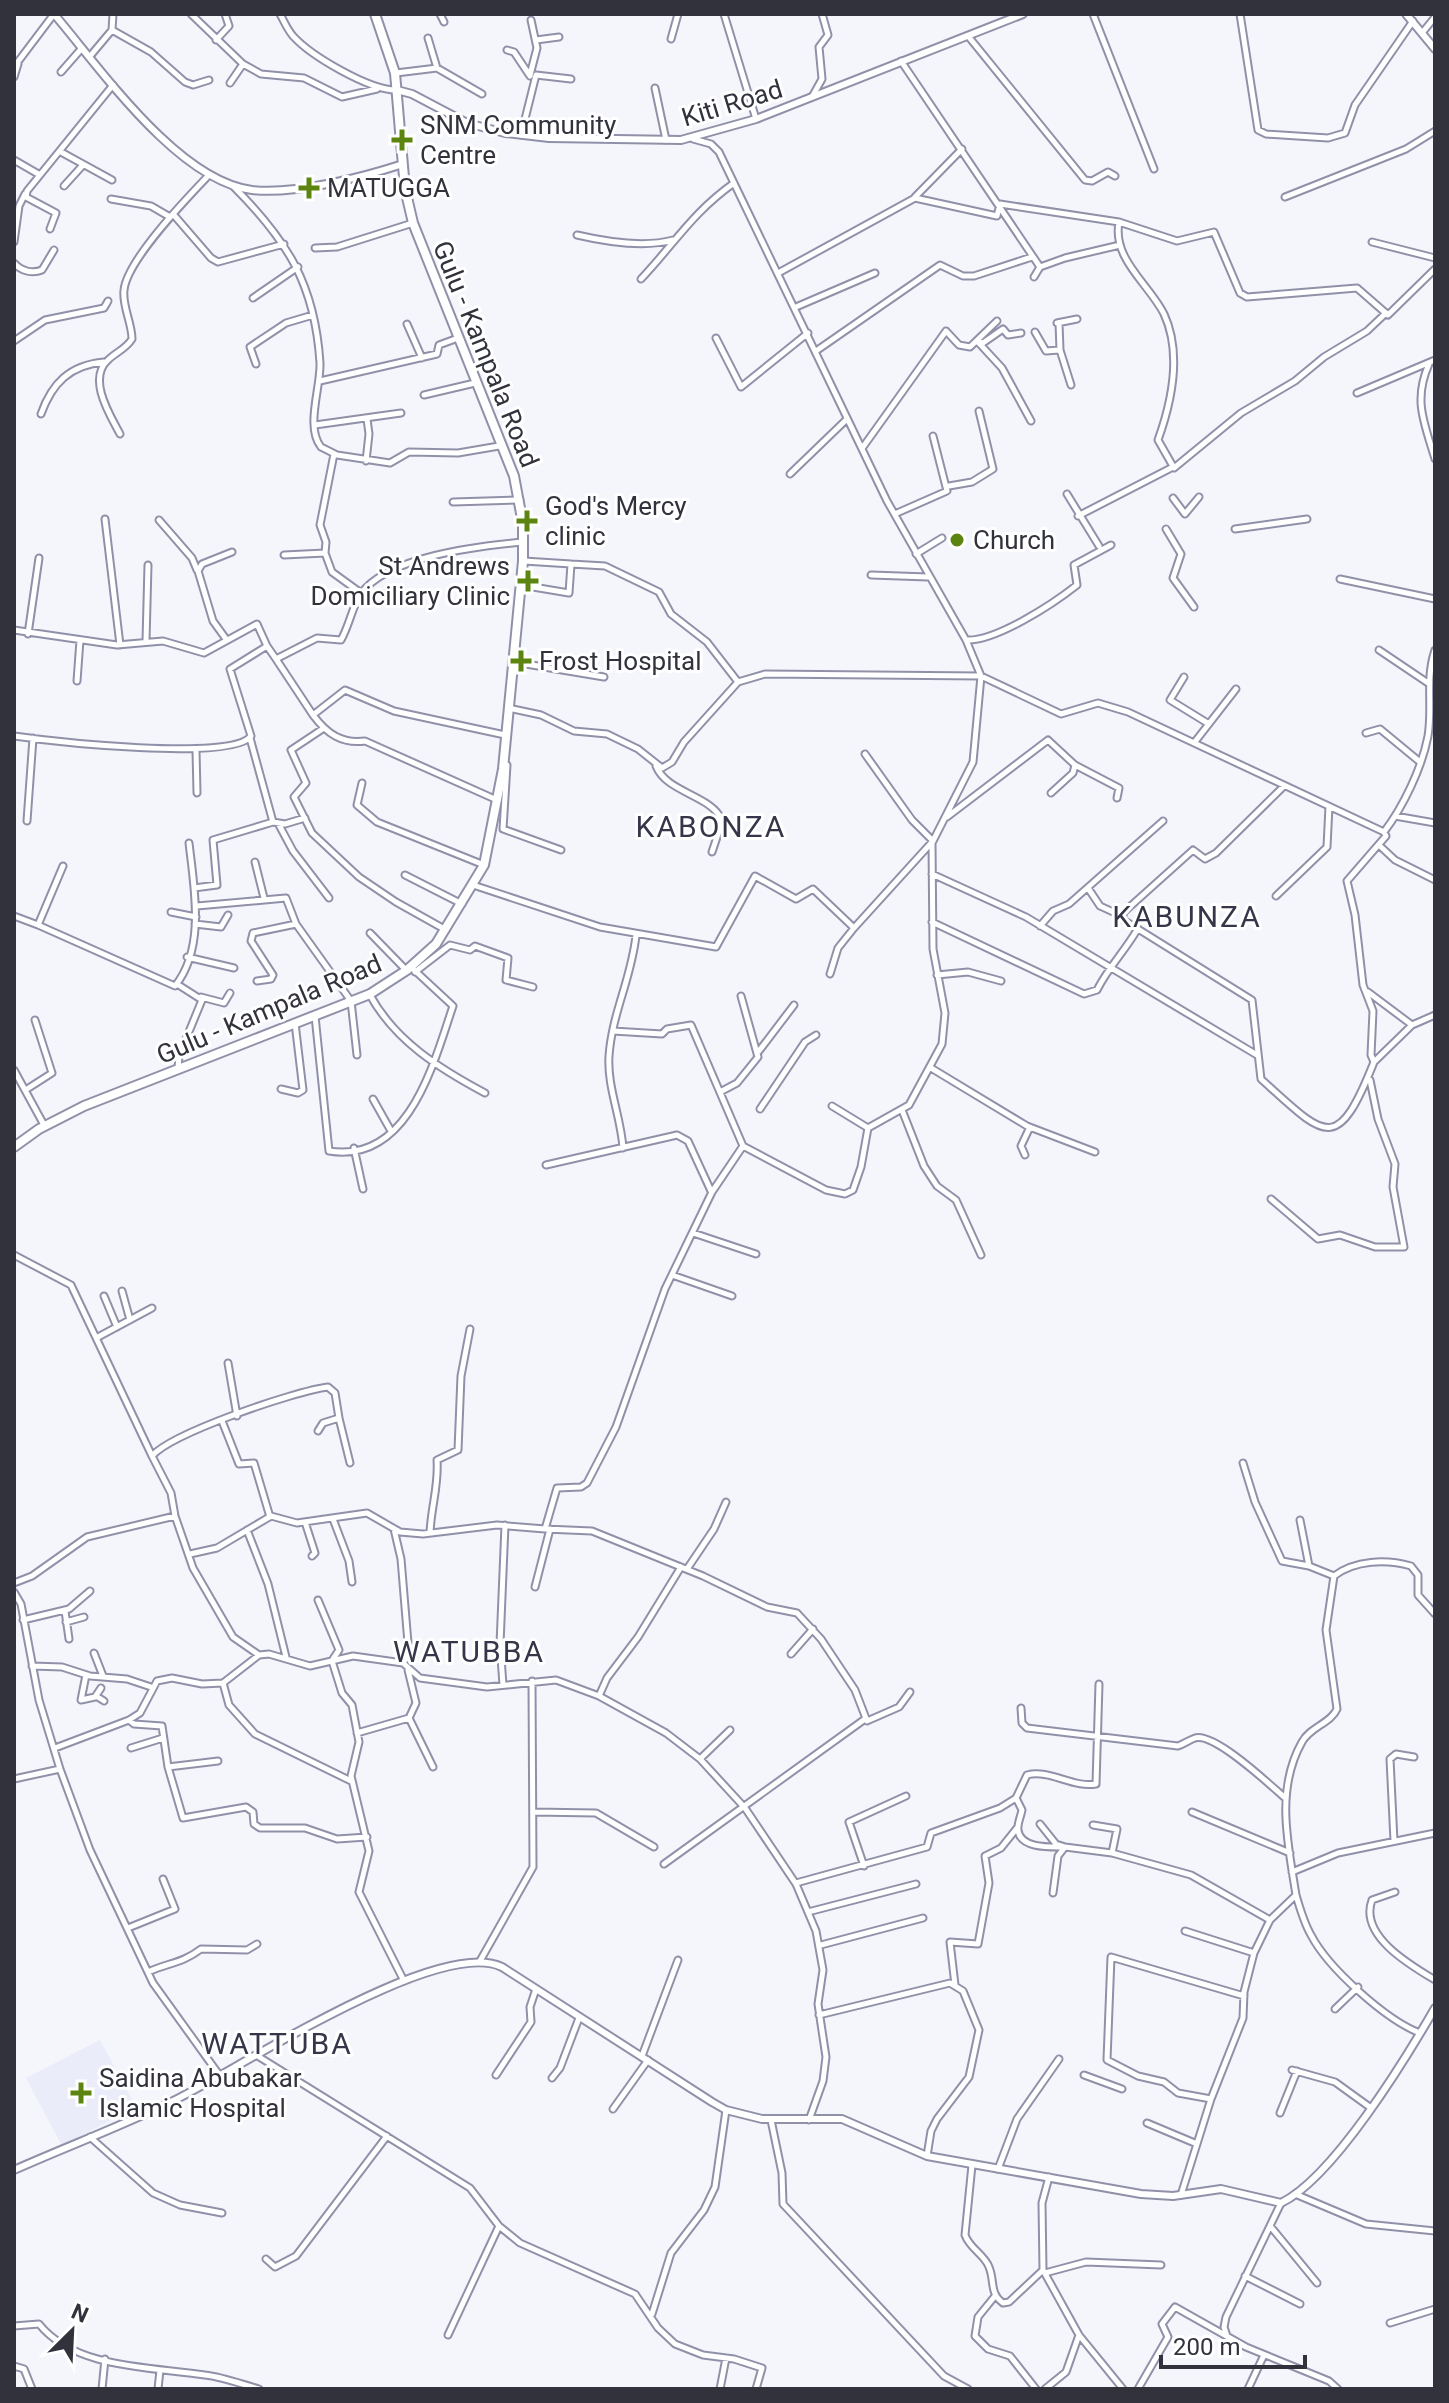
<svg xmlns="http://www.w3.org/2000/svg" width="1449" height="2403" font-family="Roboto,sans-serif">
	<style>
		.built { fill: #ebecf9 }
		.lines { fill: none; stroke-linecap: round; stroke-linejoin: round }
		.minor-casing { stroke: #9091a9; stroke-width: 9 }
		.tertiary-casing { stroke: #9091a9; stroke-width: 10 }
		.primary-casing { stroke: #9091a9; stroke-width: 12 }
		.minor { stroke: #fff; stroke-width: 5 }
		.tertiary { stroke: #fff; stroke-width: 6 }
		.primary { stroke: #fff; stroke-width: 8 }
		.poi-dot { fill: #5b850f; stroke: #fff; stroke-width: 3 }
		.labels { text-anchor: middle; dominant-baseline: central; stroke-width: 6; stroke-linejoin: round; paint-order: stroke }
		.street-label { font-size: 26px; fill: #31323c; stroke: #fff }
		.poi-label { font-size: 26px; fill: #31323c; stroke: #fff; text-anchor: start }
		.quarter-label { font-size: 30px; letter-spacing: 2px; fill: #36364a; stroke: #fff }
	</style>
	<rect width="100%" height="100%" fill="#f5f6fb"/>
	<path class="built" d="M100,2040l36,67 -74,39 -36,-68z"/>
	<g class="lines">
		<g class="minor-casing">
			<path id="minor" d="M191,14l52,50 18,10 43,4 38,19 35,-8
				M280,14c4,7 7,15 13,22 18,20 76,54 103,54
				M440,14l4,8
				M724,14l32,105
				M1093,14l61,155
				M1240,14l18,116 8,4 62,4 17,-5 10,-28 58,-84
				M112,30l1,-16
				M1422,33l13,-16
				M968,36l117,144 7,1 16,-9 7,4
				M428,38l9,30
				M671,39l7,-25
				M216,40l13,-14 -4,-12
				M536,40l23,-3
				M507,50l7,2 16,24
				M91,55l21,-25 39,22 34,30 8,3 16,-5
				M901,61l139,206
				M14,67l40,-53
				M61,72l21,-24
				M396,73l41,-5 45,26
				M530,75l7,-27 -6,-28
				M14,77l4,-13
				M230,83l13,-19
				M655,88l11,52
				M812,97l10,-18 -3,-32 9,-12 -6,-21
				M521,135l15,-60 35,4
				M61,152l51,28
				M14,160l26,15
				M64,186l19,-21
				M233,186c54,54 82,98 87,177 1,24 -15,64 1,84l16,8 53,8 19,-11 49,1 41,-7
				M915,197l47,-48
				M1285,197l121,-48 29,-18
				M111,199l40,7 19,11
				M173,214l38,44 7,4 66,-18
				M1119,222c-7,37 30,62 45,92 18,39 8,87 -6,126l16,28 67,-55 54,-32 29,-24 43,-26 19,-18
				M50,229l6,-16 -30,-16 1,-6 86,-106
				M577,235c30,7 66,13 96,5
				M14,242l5,-36 6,-12
				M1372,242l63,16
				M315,248l22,-1 76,-24
				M14,263c7,8 18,11 28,7l12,-20
				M780,272l135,-74 82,18 3,-12 119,18 58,19 37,-9 26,61 7,4 110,-9 31,27 47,-46
				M1034,277l6,-10 25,-9 55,-13
				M641,279c34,-36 51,-66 93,-96
				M253,298l45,-31
				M796,307l79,-34
				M1057,323l20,-4
				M1059,323l1,27 11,35
				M407,324l15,34
				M1035,332l11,19 13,-1
				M1021,333l-13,2 -5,-6 -20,14 -5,-1 24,26 29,53
				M716,338l25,49 67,-54
				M14,341l31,-21 59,-12 4,-7
				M816,351l124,-86 23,11h11l58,-19
				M256,364l-6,-17 36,-24 27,-8
				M1429,364c-16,36 -5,58 6,95
				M320,381l117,-27 2,-9 19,-7
				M1357,393l78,-33
				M424,395l51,-12
				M41,414c11,-31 29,-49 63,-52
				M315,425l86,-12
				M120,434c-10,-19 -33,-55 -12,-74 8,-8 18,-11 24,-21 0,-16 -10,-33 -8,-49 3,-30 63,-92 85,-115
				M863,447l83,-116 13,14 11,2 27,-26
				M334,454l-14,71 6,17 -1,11 7,19 29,21
				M366,461l3,-27 -2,-15
				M790,474l57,-55
				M949,486l23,-4 21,-13 -14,-58
				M1067,494l32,52
				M1173,498l12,16 14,-17
				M453,502l67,-2
				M897,513l50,-22 -14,-55
				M1078,516l95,-49
				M105,519l15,126
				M159,520l33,38 5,12
				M1166,529l15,25 -8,24 21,29
				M1235,529l72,-10
				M916,554l26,-16
				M284,555l41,-2
				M524,561l47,3
				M871,575l57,2
				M1340,579l95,20
				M521,585l48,8 2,-29 34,2 54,26 12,22 36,28 31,40
				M14,630l103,15 46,-4 41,12 53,-29 10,22 -37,23 21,67c-18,26 -201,5 -237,0
				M28,634l11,-76
				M226,639l-13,-18 -15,-50 4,-7 30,-12
				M966,640c29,2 87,-36 111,-55l-3,-20 37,-20
				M146,641l2,-76
				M267,646l9,13 41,-21 24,2c8,-14 11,-32 19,-45 26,-39 120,-49 162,-53
				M1379,650l49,33
				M276,659l37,56
				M514,662l90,15
				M1184,677l-14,23 39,24
				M77,681l3,-41
				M508,708l33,7 33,16 33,3 31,15 24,19 10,-6 12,-20 54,-60 27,-8 216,2 80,38 37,-11 30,9 256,120 2,4 -39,45 8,34 8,70 10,26 -2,44 3,7c-37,93 -48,76 -113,17l-9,-79 -130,-81 2,-7 69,-62 12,9 11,-6 68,-67
				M324,728l-33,22 15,33 -12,14 18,36 47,44 37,25 50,28
				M1366,733l14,-4 40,33
				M250,738l23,84
				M1194,743l42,-54
				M196,750l1,43
				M507,765l-4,64 58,21
				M1075,765l44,23 -2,10
				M656,766c10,25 48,28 63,49l1,13 -8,24
				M362,783l-5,22 20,17 107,43
				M497,800l-132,-59c-23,3 -38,-7 -52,-26l32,-25 49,21 111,24
				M1395,816l40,7
				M947,817l101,-77 27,25 -2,8 -22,20
				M27,821l6,-83
				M278,823l15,28 36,47
				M1384,832c19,-25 38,-64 44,-96 5,-29 -3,-57 7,-86
				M1380,846l15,14 40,20
				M255,862l9,36
				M63,866l-25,59 137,61c31,-38 19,-99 14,-143
				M932,874l94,43 231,138
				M405,875l57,29
				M473,885l127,42 116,20 39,-71 41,23 17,-10 41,39 79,-87 -21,-21 -47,-66
				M194,888l23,-3 -4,-45 60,-18 12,2 20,-6
				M1088,888l12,18 22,10
				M1276,896l51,-49 2,-41
				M197,906l89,-8 10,26 55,77 6,54
				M171,912l25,5
				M14,916l24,9
				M932,922l152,72 13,-4c11,-22 27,-38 40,-60
				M195,924l26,3 7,-12
				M1040,926l13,-15 16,-7 94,-83
				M370,933l36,37
				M187,957l47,11
				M415,972l35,-27 20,5 5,-4 33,12 -2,22 27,7
				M830,974l8,-26 16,-20
				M937,975l31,-3 33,9
				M257,981l14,-2 2,-4 -22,-34 2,-8 43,-9
				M177,984l25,16 -23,56 -1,12
				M1368,992l44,33
				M370,995c25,46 70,74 115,98
				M201,997l23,6 6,-10
				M315,1016l14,135c80,13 105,-89 124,-145l-42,-39
				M613,1031l49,3 5,-5 24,-4 52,121 83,44 19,4 8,-4 8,-23 7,-39 41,-23 33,-61 3,-31 -12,-64 -1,-106 41,-81 8,-86 -15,-36 -79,-139 -168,-349 -8,-8 -18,-5
				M759,1051l35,-46
				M1374,1062l38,-37 23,-10
				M931,1068l96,58 68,26
				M14,1070l30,55
				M27,1089l25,-16 -17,-53
				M281,1089l17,4 5,-3 -8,-67
				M720,1092l17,-9 21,-26 -17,-61
				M373,1099l18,32
				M832,1106l36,22
				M760,1109l45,-67 11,-7
				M902,1110l22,56 13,20 19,14 25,55
				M354,1148l9,41
				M623,1148c-2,-31 -16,-61 -14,-92 3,-43 23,-79 27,-121
				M1025,1155l-4,-9 9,-19
				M546,1165l131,-30 11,6 23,50
				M1271,1199l47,40 22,-4 35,12h29l-11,-60 2,-23 -17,-45 -8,-39
				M693,1233l63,21
				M14,1255l57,30 81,171
				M672,1275l60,21
				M122,1291l8,29
				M104,1296l13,31
				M98,1337l54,-29
				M228,1363l9,53
				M339,1418l11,45
				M222,1421l17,43 15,-1 16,54
				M333,1519l16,42 3,21
				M1300,1520l9,46
				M305,1522l10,31 -3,3
				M394,1529l7,30 8,96 -6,8
				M545,1529l47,2 111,45 64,31 30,6 24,26 34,51 12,31 32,-14 11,-15
				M247,1530l21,54 18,73
				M430,1533c1,-26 9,-48 7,-73l21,-10 3,-74 9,-47
				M190,1554l27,-6 54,-32 26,7 70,-10 33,19 23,2 74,-9 48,4 12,-41 24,-1 6,-4 29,-56 49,-138 47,-97 31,-46
				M687,1569l27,-40 12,-27
				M1334,1576c21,-16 52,-17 77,-10l7,9v20l17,19
				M14,1583l18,-7 55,-39 88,-21
				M535,1587l15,-58
				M14,1592l7,12 18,96 21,69 30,81 63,133 67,93
				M318,1600l21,50 -6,9
				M65,1611l4,28
				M23,1620l46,-11 21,-18
				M66,1622l18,-5
				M94,1653l9,23
				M791,1654l22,-25
				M259,1655l-26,-18 -40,-69 -18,-52 -4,-23 -19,-37c20,-23 143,-65 176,-69l7,6 4,25 -16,5 -5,8
				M332,1661l10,32 10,12 7,37 -8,34 18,75 -10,41 45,89
				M32,1666l30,1 28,9 37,3 24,8
				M408,1670l8,33 -7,15
				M86,1675l-5,25 14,-3 6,-9
				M223,1683l6,22 26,29 96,47
				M503,1685l-3,-41 5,-119
				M96,1696l8,5
				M599,1696l8,-18 31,-41 43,-70
				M1021,1708l1,15 5,5 151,18c6,-2 11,-6 17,-8 19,-6 74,46 89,59
				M129,1720l5,4 28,2 6,41 50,-6
				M357,1733l52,-15 24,49
				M55,1748l74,-28 11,-7 17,-32 15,-3 30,6 21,-1 36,-28 10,-1 41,12 43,-10 50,7 17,15 67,9 69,-7 43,16 67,37 34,26 45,49 51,76 20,47 7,39 -5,34 8,53 -3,24 -14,39
				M131,1748l32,-10
				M700,1759l30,-29
				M168,1767l15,51 63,-11 7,5 1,12 6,4h45l32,11 30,-2
				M14,1779l46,-10
				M1016,1798l6,12c-1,6 -5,14 -4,20 2,19 33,17 47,17l-9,-3 -16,-20
				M533,1812l63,1 58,34
				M1192,1812l98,41
				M1093,1825l24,4 -5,24 79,22 79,45
				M1394,1841l-4,-82 6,-5 18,3
				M664,1864l201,-145
				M864,1866l-15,-44 57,-26
				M1292,1872l46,-19 97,-20
				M796,1883l131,-36 4,-14 69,-25 16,-10 11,-23c23,-6 45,13 69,9l3,-100
				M1395,1892l-23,8c-13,35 36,64 63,80
				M1053,1893l5,-37 7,-9 47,6
				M1296,1895c4,14 8,28 15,40 17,33 75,85 109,98
				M808,1912l108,-28
				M128,1928l47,-19 -12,-30
				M1185,1931l69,22
				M821,1945l102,-27
				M480,1961l53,-94 -1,-186
				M148,1972c22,-10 33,-8 53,-23l46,1 10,-6
				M955,1985l-5,-43 28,2 11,-61 -4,-27 16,-8 16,-20
				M1335,2009l23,-22
				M819,2015l131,-32 13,8 16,39 -10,47 -32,42 -6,12 -4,25
				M256,2055l214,133 29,38 21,17 115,51 23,34 17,16 28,11 31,4 28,9 -6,21
				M642,2056l36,-96
				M1292,2070l43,12 36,26
				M496,2075l35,-53 -1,-15 6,-18
				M1084,2075l38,14
				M552,2078l8,-10 19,-50
				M1211,2099l-33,-6 -14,-11 -26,-6 -31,-16 4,-103 133,39
				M613,2109l35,-49
				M1280,2113l17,-42
				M771,2120l11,53 1,31 161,172 24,13
				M1147,2123l50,21
				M90,2137l63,56 27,12 42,8
				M972,2165l-7,70c5,14 19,19 24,32 6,14 0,26 14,36l6,-1 34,-32
				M998,2169l19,-50 42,-60
				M1049,2177l-7,26 1,67 36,65 44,54
				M1295,2194l71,30 69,7
				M1181,2195l30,-96 32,-81 1,-26 10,-39 16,-33 26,-25c-8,-51 -21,-105 6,-153 8,-15 29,-19 35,-33l-11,-79 8,-54 -25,-10 -27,-5 -27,-59 -12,-39
				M1271,2227l46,56
				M266,2259l9,8 21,-11 91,-120
				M1045,2273l41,-11 75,3
				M1245,2276l55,28
				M995,2296l-17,21 -3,19 13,13 22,7 26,33
				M652,2314l19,-61 33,-43 11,-23 11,-77
				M1390,2323l45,-14
				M14,2326l25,-2c36,45 113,43 166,51 18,2 36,9 54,14
				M448,2335l51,-109
				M1227,2336l-3,-9 2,-10 55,-114
				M14,2366l10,3 8,20
				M102,2389l3,-30
				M158,2389l2,-19
				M720,2389l6,-31
				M1045,2389l21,-17 13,-37
				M1138,2389l30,-52 -6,-13 13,-17 71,40 83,34 9,8
				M1248,2389l16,-34"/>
		</g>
		<g class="tertiary-casing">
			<path id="tertiary" d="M54,14c46,54 124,167 198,176 42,5 111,-13 151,-26
				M1406,14l29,35
				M397,90l15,4 55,29 38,10 44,5 132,2 75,-21 267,-105
				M14,2170c52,-23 105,-43 157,-68 65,-31 267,-166 331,-135l210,135 14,8 36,9h80l85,37 214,38 32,2 48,-7 60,14c52,-25 124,-143 154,-195"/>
		</g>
		<g class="primary-casing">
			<path id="primary" d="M14,1147l25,-18 45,-23 286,-112 37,-24 29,-26 48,-79 19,-96 20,-208v-37l-9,-48 -101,-253 -8,-34 -10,-116 -20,-59"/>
		</g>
		<use href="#minor" class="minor"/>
		<use href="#tertiary" class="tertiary"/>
		<use href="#primary" class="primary"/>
	</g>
	<g class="poi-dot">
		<path d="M398 128h8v8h8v8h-8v8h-8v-8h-8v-8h8z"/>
		<path d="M305 176h8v8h8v8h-8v8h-8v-8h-8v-8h8z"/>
		<path d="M523 509h8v8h8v8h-8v8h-8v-8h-8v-8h8z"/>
		<circle cx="957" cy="540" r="8"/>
		<path d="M524 569h8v8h8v8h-8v8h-8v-8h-8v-8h8z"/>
		<path d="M517 649h8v8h8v8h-8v8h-8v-8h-8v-8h8z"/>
		<path d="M77 2081h8v8h8v8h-8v8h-8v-8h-8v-8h8z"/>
	</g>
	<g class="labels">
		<g class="street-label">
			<text transform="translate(732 103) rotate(-17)">Kiti Road</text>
			<text transform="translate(486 354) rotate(68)">Gulu - Kampala Road</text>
			<text transform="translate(269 1009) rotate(-23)">Gulu - Kampala Road</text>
		</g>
		<g class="poi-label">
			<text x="420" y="125">SNM Community<tspan x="420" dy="30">Centre</tspan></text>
			<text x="327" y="188">MATUGGA</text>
			<text x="545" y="506">God's Mercy<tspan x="545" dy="30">clinic</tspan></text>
			<text x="973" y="540">Church</text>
			<text x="510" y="566" text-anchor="end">St Andrews<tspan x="510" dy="30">Domiciliary Clinic</tspan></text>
			<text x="539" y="661">Frost Hospital</text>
			<text x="99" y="2078">Saidina Abubakar<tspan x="99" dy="30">Islamic Hospital</tspan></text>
		</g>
		<g class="quarter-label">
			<text x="711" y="826">KABONZA</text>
			<text x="1187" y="916">KABUNZA</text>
			<text x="469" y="1651">WATUBBA</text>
			<text x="277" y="2043">WATTUBA</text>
		</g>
	</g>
	<rect width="1449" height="2403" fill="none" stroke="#31323c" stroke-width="32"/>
	<g transform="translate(72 2331) rotate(24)" stroke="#ffffff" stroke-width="6" paint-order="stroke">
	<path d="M0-6L14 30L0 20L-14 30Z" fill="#31323c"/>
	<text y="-12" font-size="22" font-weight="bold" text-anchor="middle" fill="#31323c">N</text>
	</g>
	<path d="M1161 2355v12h144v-12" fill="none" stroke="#31323c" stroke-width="4"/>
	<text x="1173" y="2355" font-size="24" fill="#31323c" stroke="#ffffff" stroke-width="6" paint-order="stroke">200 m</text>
</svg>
